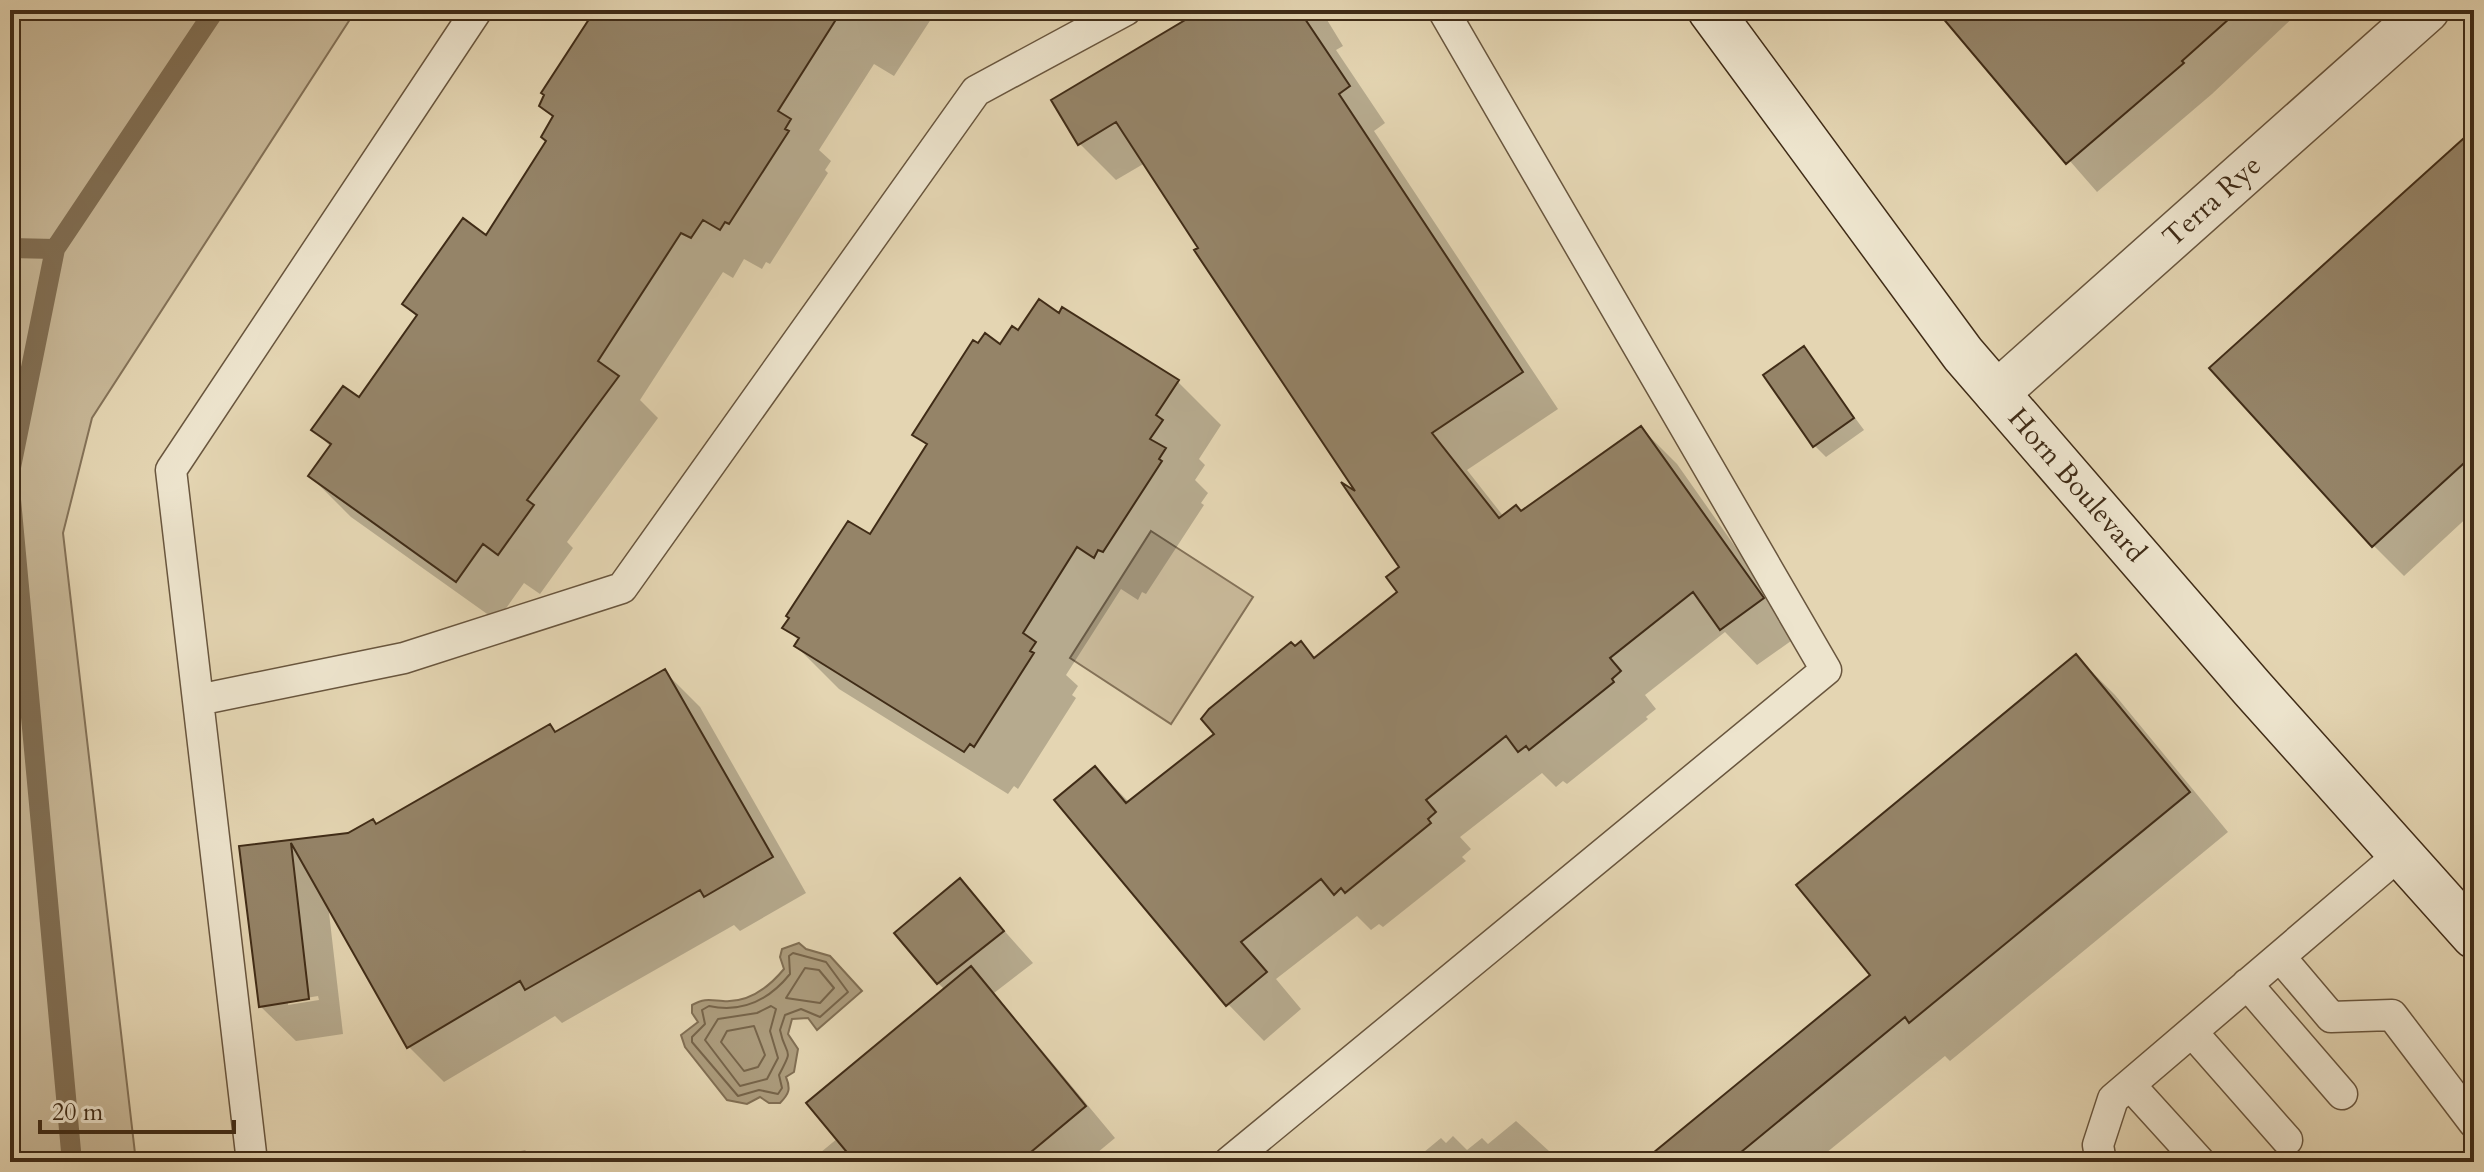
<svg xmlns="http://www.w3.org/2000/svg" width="2484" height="1172" font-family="Cardo,serif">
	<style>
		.green { fill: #c8b898; stroke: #847258; stroke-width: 2 }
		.water { fill: #ac9c7d; stroke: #816f54; stroke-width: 2 }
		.shadow { fill: #0003; fill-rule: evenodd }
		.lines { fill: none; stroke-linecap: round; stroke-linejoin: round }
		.shore { stroke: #76644a; stroke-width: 2 }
		.stream { stroke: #816f54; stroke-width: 20 }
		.building { fill: #958468; stroke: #402c17; stroke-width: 2 }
		.lane-casing { stroke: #69563e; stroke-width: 33 }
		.street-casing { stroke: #69563e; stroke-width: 47 }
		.secondary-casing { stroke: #402c17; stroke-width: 47 }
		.lane { stroke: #ede4cd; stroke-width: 30 }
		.street { stroke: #ede4cd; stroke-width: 44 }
		.secondary { stroke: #ede4cd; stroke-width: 44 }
		.labels { text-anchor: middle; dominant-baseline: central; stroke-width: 8; stroke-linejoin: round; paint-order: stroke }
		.street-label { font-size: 28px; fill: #402c17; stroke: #ede4cd }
	</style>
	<rect width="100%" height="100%" fill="#e4d5b2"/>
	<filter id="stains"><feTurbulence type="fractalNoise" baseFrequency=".0025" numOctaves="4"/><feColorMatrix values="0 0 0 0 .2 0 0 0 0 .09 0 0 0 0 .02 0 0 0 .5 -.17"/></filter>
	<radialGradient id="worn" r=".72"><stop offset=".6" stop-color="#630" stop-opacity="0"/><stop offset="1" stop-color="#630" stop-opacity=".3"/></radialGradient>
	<path class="green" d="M24,10h332l-264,408 -29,115 73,629h-126v-1139z
		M1151,531l102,66 -82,127 -101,-66z"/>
	<path class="water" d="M799,943l7,6 24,7 32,35 -45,39 -9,-12 -16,1 -4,15 10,15 -4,23 -8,5c5,12 3,17 -6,26h-11l-9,-6 -13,7 -20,-4 -42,-53 -4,-12 17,-13 -6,-9v-8c13,-7 17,-5 31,-4 25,2 46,-14 61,-32l-4,-12 2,-8z"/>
	<path class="shadow" d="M597,10h340l-43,66 -20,-12 -55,86 12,11 -6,9 3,3 -58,91 -4,-2 -4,7 -18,-10 -11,19 -10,-6 -83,128 18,18 -91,124 6,6 -33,46 -16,-11 -27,38 -146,-104 -41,-41 21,-29 -17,-17 45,-30 59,-82 -14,-14 82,-67 62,-96 6,-23 -13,-13z
		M1206,10h115l22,36 -7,4 49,73 -11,8 184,278 -91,61 37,47 18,-4 119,-85 36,36 121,172 -41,29 -32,-33 -80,63 11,14 -10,8 2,2 -81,65 -4,-3 -7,6 -14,-14 -82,64 11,12 -9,8 4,4 -83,66 -4,-3 -8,6 -14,-14 -81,63 25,30 -37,32 -36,-37 -133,-236 35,35 86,-69 85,-90 15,15 84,-67 1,-25 -39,-69 -217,-335 -29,17 -36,-36z
		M1938,10h363l-89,84 -115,98z
		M2474,145v366l-70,65 -31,-31z
		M1063,310l115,72 43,43 -22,34 6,6 -10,15 13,13 -7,10 3,2 -58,89 -4,-2 -4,8 -17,-11 -55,86 12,11 -6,9 4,3 -58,91 -4,-3 -6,8 -169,-105 -43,-43 3,-5 -14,-14 86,-90 57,-90 -13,-12 86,-88 18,-14 41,-18z
		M1804,349l60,81 -38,27 -11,-11z
		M2076,656l39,39 113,137 -278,229 -5,-5 -130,106h-170l227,-187z
		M665,672l35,35 106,186 -66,38 -6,-6 -172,98 -7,-7 -111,66 -35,-35 -81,-143 15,130 -47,7 -36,-35 -19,-159 108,-12 28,-9 173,-100 7,8zM318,996l1,4 -31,5v-4z
		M960,881l73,82 -39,30 121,145 -29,24h-277l29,-24 107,-148 -7,-7z
		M1516,1121l45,41h-149l29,-24 5,5 7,-7 14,14 15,-12 6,6z
		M525,1150l12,12h-63z"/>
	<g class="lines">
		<path class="shore" d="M793,953l33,9 22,30 -28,25 -19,-8 -16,6 -5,15c6,29 15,15 -1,45l3,13 -4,6 -19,-4 -21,6 -46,-54v-5l13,-13 -3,-14 7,-4c33,7 60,-6 81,-32l-1,-18z
			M805,968l14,2 15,18 -14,15 -34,-5z
			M771,1006l5,3 -6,22 8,27 -11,21 -27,7 -35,-46 13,-21 39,-6z
			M754,1026l11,29 -7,12 -14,4 -23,-29 6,-11z"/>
		<path class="stream" d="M10,248l45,1
			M10,472l45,-223 160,-239
			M10,489l62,673"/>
	</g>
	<path class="building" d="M595,10h247l-64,101 13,8 -6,10 4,2 -60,93 -4,-2 -5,8 -17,-10 -12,18 -10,-5 -83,128 21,15 -92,124 7,5 -36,50 -15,-11 -27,38 -148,-106 23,-32 -20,-14 32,-44 16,11 58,-82 -15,-11 61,-86 23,17 60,-94 -5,-4 12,-21 -14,-10 5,-11 -3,-2z
		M1202,10h97l51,76 -11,8 184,278 -91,61 67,85 17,-13 5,6 120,-85 123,172 -44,32 -27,-38 -83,66 11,13 -9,8 2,3 -85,68 -3,-4 -8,6 -12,-16 -80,64 10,12 -8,7 3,4 -86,70 -4,-5 -7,7 -13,-16 -80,63 26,30 -41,34 -172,-206 41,-34 31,37 88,-69 -13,-15 8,-10 82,-67 4,4 6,-5 13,17 83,-66 -11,-15 13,-10 -58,-85 14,9 -161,-241 4,-2 -82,-126 -38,23 -27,-45z
		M1936,10h303l-57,51 2,2 -118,101z
		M2474,129v325l-102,93 -163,-179z
		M1039,299l20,14 3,-6 117,73 -23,35 7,5 -13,19 16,9 -7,11 3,2 -59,91 -5,-2 -4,8 -17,-11 -54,86 13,9 -6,9 4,2 -60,94 -4,-3 -6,8 -170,-106 5,-8 -17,-10 7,-10 -3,-2 62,-95 22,13 57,-90 -15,-9 61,-95 5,3 7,-10 15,11 12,-18 6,4z
		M1804,346l50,72 -41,29 -50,-72z
		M2076,654l114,138 -281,231 -4,-6 -176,145h-87l228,-187 -74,-90z
		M665,669l108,188 -69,40 -4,-7 -175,100 -5,-9 -113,67 -116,-205 18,156 -50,8 -20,-161 109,-13 25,-14 3,5 174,-100 5,8z
		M960,878l44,53 -67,53 -43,-51z
		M971,966l115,140 -67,56h-164l-49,-59z"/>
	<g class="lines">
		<g class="lane-casing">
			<path id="lane" d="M198,700l206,-42 218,-70 354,-497 150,-81
				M2281,958l50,59 61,-2 82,108
				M2247,984l95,110
				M2192,1032l95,108
				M2130,1085l70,77
				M252,1162l-81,-692 306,-460
				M1229,1162l597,-492 -383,-660
				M2101,1162l-3,-17 15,-46 287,-245"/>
		</g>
		<g class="street-casing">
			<path id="street" d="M1997,393l430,-383"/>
		</g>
		<g class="secondary-casing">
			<path id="secondary" d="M1710,10l253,344 289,334 222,248"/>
		</g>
		<use href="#lane" class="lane"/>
		<use href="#street" class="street"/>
		<use href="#secondary" class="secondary"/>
	</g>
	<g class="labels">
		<g class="street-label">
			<text transform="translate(2212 201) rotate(-42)">Terra Rye</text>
			<text transform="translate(2077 485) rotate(49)">Horn Boulevard</text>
		</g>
	</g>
	<rect width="2484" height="1172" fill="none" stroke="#e4d5b2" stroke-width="40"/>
	<rect x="12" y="12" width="2460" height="1148" fill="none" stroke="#402c17" stroke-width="4"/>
	<rect x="20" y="20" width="2444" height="1132" fill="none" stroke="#402c17" stroke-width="2"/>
	<path d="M40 1120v12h194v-12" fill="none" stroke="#402c17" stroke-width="4"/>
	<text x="52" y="1120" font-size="24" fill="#402c17" stroke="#ede4cd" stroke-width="6" paint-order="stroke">20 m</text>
	<rect width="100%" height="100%" filter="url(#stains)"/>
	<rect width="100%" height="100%" fill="url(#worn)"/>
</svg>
